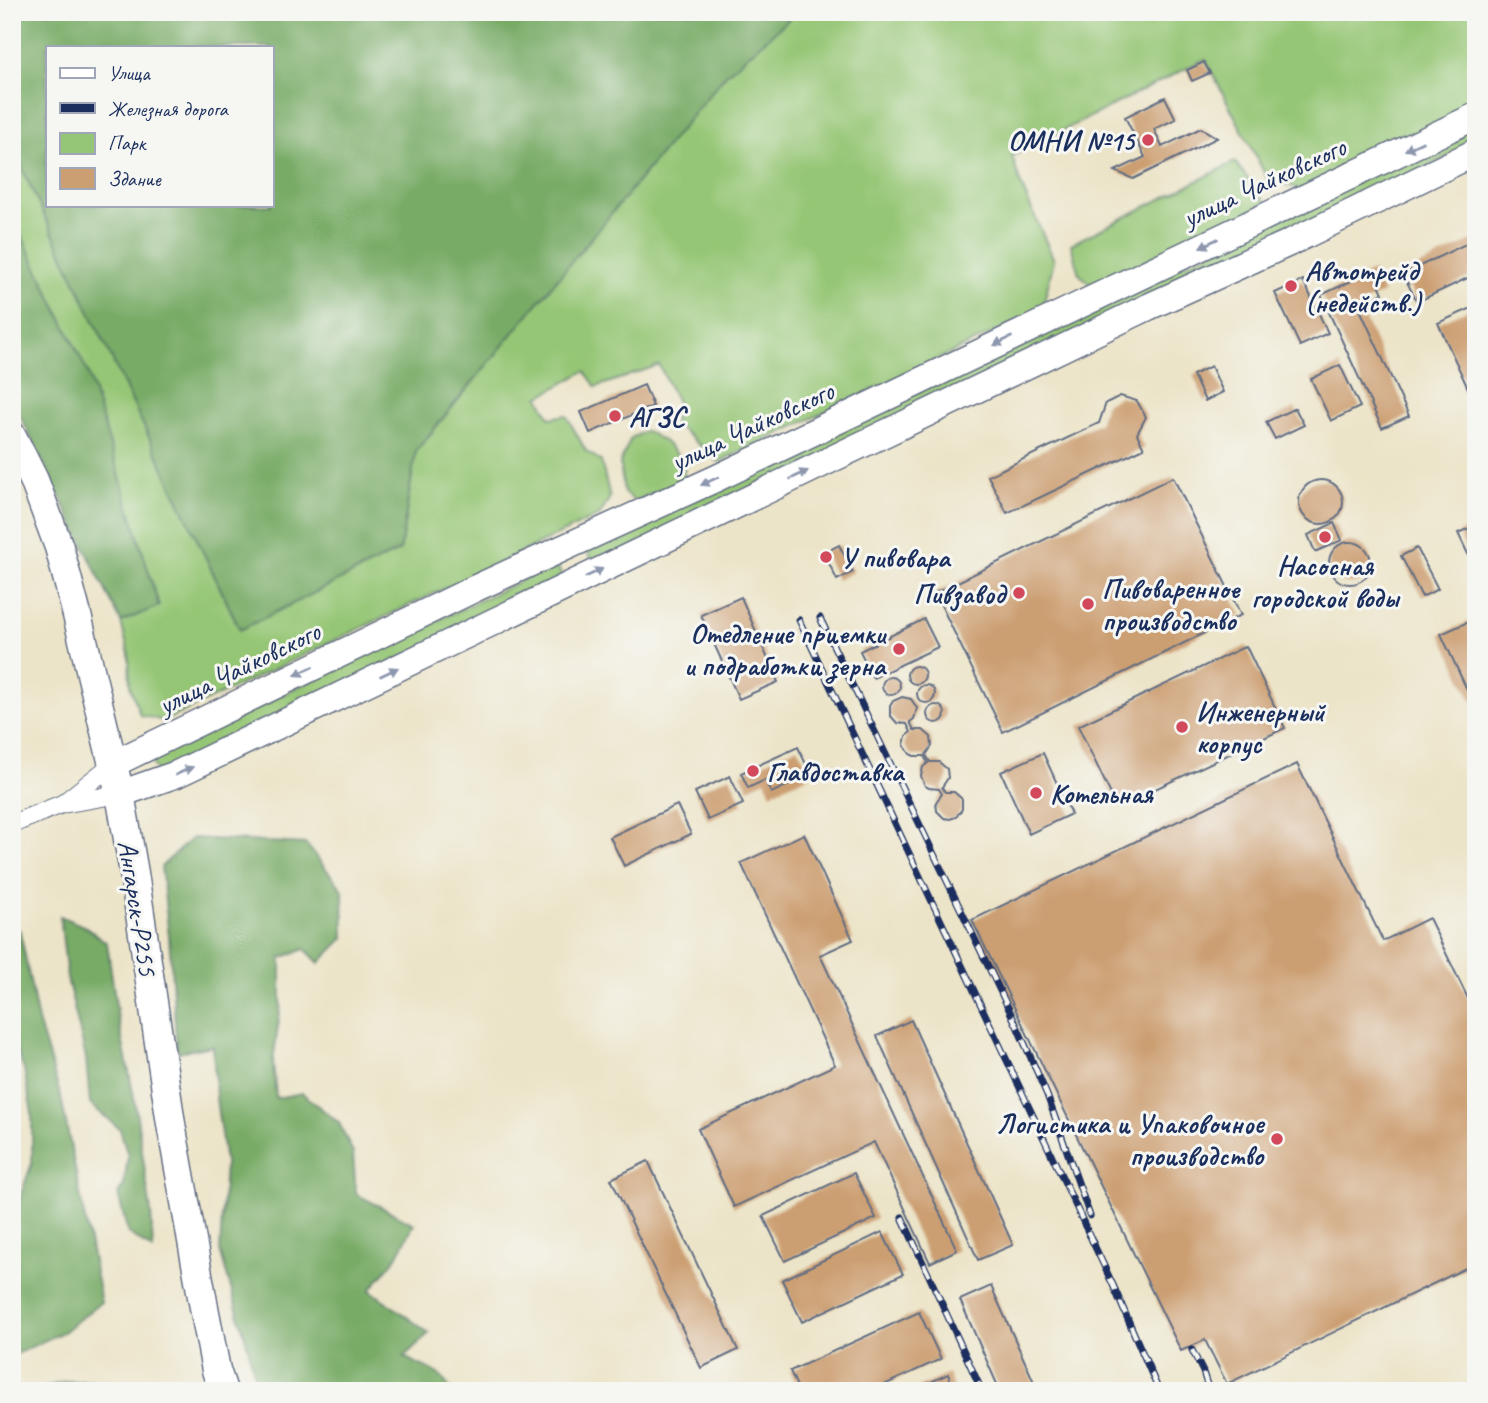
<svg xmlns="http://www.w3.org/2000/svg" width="1488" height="1403" font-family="Caveat,sans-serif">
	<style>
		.green { fill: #95c675; stroke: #587a6a; stroke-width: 2 }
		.forest { fill: #78ab66; stroke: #4a6d62; stroke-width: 2; fill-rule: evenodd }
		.building { fill: #cc9f72 }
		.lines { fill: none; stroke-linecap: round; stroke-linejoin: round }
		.street-casing { stroke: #646e83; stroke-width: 20 }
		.secondary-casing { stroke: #646e83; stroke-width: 29 }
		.primary-casing { stroke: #646e83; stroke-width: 31 }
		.street { stroke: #fff; stroke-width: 18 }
		.secondary { stroke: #fff; stroke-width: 26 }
		.primary { stroke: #fff; stroke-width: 28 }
		.rail-casing { stroke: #1b2f5e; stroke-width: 7 }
		.rail { stroke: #f6f6f2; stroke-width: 4.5; stroke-dasharray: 13; stroke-linecap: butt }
		.oneway { fill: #8d97ae }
		.poi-dot { fill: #d1495b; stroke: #f6f6f2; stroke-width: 2.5 }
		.labels { text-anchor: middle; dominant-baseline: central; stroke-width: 6; stroke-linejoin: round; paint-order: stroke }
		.poi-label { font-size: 28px; font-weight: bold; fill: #1b2f5e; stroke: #f6f6f2; text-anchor: start }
		.street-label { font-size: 28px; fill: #1b2f5e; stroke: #f6f6f2 }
	</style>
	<rect width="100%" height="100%" fill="#f6f6f2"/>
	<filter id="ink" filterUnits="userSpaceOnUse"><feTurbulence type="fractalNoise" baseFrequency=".0143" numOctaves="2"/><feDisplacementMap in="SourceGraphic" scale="14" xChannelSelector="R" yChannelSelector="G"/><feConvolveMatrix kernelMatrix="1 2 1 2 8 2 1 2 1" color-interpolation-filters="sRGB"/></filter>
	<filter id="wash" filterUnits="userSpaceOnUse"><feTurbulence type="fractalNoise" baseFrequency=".00686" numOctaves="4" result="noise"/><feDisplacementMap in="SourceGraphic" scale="28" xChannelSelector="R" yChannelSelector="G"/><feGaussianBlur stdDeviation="1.57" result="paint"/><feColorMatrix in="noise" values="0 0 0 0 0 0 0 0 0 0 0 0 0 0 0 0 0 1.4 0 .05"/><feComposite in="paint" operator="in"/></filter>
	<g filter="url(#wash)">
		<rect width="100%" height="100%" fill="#ece4c8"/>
		<path class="green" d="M797,12h679v92l-173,86 -35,-10 -63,-121 -193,97 9,29 33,75 -12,50 -323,152 -45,-39 3,-21 -18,-37 -63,22 -11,-16 -46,26 11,21 16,-3 20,36 15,10 9,36 -10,18 -436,206 -24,-6 -10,-29 -1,-32 -8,-32 38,-16 -71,-233 -76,-157v-69l228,483 160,-80 16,-99 310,-377z
			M1476,125v18l-881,422 -9,-15z
			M1235,162l31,41 -172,84 -15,-13 -8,-30z
			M646,431l19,11 20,21 -2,17 -48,21 -11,-8 -4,-30 11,-25z
			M556,564l8,16 -406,193 -9,-15z"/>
		<path class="forest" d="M12,12h785l-71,62 -310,377 -16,99 -160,80 -228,-483zM47,47h224v158h-224z
			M12,216l76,157 71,233 -38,16 -109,-223z
			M192,838l114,6 37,46 1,48 -25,25 -14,-14 -24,9v47l-8,57 3,36 26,-5 37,30 14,30 3,41 58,30 -17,33 -27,33 59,43 -25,24 35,17 13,17h-194l-10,-44 -28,-96 5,-88 -9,-65 -3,-52 -36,6 -8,-116 -8,-69z
			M60,916l26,11 21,16 11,76 16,78 17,115 2,38 -25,-17 -10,-39 6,-9 4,-29 -8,-27 -30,-25 -4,-46 -19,-80z
			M12,923l8,8 18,90 23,76 40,205 -38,30 -51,24v-114l9,-48 11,-31v-50l-8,-43 -12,-31z
			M66,1381l45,1 -1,9h-77z"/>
		<g id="blocks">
			<path class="building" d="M1204,62l6,11 -18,8 -5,-11z
				M1165,97l11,22 -22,10 8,18 39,-19 16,10 -84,41 -18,-8 30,-14 -20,-40z
				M1476,239v35l-59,28 -14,-28z
				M1373,271l10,22 -25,12 51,111 -27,12 -61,-133z
				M1303,280l25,53 -28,13 -25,-53z
				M1476,306v100l-38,-83z
				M1340,365l20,42 -29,14 -20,-42z
				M1211,366l12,26 -18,9 -12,-26z
				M644,385l9,21 -63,27 -9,-21z
				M1120,396l17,5 9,16 -9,17 7,14 -137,65 -19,-37 111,-53 7,-20z
				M1295,408l9,17 -29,14 -9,-17z
				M1173,477l68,138 -238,117 -68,-139z
				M1299 502a22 22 0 1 1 44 0a22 22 0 1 1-44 0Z
				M1334,523l8,17 -27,12 -7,-17z
				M1476,525v46l-18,-38z
				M1329 563a21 21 0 1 1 42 0a21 21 0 1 1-42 0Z
				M839,545l14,27 -16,8 -13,-27z
				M1417,548l21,41 -16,8 -21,-41z
				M741,597l37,85 -39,17 -38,-84z
				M924,619l14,28 -65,31 -13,-27z
				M1470,621l6,13v75l-35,-75z
				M1246,646l39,82 -168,79 -39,-81z
				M907 675a9 9 0 1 1 18 0a9 9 0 1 1-18 0Z
				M882 686a9 9 0 1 1 18 0a9 9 0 1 1-18 0Z
				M917 694a9 9 0 1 1 18 0a9 9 0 1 1-18 0Z
				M902,697l9,2 6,9 -3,11 -4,3 4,8h9l8,7 1,9 -6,9 4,7h9l8,7 1,9 -6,9 3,5h9l8,7v10l-6,8 -6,2 -6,-1 -7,-7 -1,-9 6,-8 -3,-5 -10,-1 -4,-2 -4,-10 2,-9 5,-4 -4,-7h-10l-4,-2 -6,-9 2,-9 5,-4 -4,-8 -10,-1 -7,-8v-9l3,-5z
				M927 714a9 9 0 1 1 18 0a9 9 0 1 1-18 0Z
				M798,747l13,28 -40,18 -6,-13 -17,8 -7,-15z
				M1043,753l28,61 -42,20 -28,-62z
				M1297,764l86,177 46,-23 47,97v248l-249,121 -22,-44 -24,11 -209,-431z
				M730,776l13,28 -35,16 -13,-28z
				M677,805l14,29 -67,32 -14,-29z
				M804,834l49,106 -33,15 137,295 -27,13 -56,-121 -140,65 -36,-78 137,-64 -94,-202z
				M911,1020l102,225 -35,15 -101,-224z
				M648,1161l90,189 -37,18 -90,-189z
				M854,1173l22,45 -91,43 -22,-45z
				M882,1232l21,42 -101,48 -20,-42z
				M991,1286l47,105h-38l-40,-91z
				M919,1312l22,47 -70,32h-72l-9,-20z
				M948,1374l7,17h-44z"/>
		</g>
	</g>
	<g filter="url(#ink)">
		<use href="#blocks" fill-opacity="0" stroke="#646e83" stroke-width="2"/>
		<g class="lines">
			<g class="street-casing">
				<path id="street" d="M65,802l48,-38
					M12,824l50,-20 58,-10"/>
			</g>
			<g class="secondary-casing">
				<path id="secondary" d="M113,764l363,-176 241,-110 759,-362
					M120,794l57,-20 971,-467 141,-64 187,-91"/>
			</g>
			<g class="primary-casing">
				<path id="primary" d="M12,436l22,44 25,67 18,68 43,179 14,79 37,251 32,178 13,68 7,21"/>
			</g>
			<use href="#street" class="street"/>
			<use href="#secondary" class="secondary"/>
			<use href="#primary" class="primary"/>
			<g class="rail-casing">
				<path id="rail" d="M820,618l197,408 30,69 43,121
					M799,620l314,665 46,106
					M902,1217l80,174
					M1192,1350l11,22 6,19"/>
			</g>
			<use href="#rail" class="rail"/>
		</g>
		<defs><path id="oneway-solid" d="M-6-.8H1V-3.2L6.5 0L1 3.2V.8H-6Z" transform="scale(1.75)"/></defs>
		<g class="oneway">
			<use href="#oneway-solid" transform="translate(1414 146) rotate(154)"/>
			<use href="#oneway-solid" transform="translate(1209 243) rotate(155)"/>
			<use href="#oneway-solid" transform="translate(1003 341) rotate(154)"/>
			<use href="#oneway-solid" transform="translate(799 475) rotate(-26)"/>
			<use href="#oneway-solid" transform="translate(710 481) rotate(155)"/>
			<use href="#oneway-solid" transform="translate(594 573) rotate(-26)"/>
			<use href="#oneway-solid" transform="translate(304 671) rotate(154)"/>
			<use href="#oneway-solid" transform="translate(389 672) rotate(-26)"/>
			<use href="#oneway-solid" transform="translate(184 771) rotate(-25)"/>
		</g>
	</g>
	<g class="poi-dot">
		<circle cx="1148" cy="140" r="7"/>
		<circle cx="1291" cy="286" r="7"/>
		<circle cx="615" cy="416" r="7"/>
		<circle cx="1325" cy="537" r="7"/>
		<circle cx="826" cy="557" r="7"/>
		<circle cx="1019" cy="593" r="7"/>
		<circle cx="1088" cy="604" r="7"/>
		<circle cx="899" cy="649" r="7"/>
		<circle cx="1182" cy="727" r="7"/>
		<circle cx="753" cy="771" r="7"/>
		<circle cx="1036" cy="793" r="7"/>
		<circle cx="1277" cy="1139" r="7"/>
	</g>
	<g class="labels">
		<g class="poi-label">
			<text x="1134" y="140" text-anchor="end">ОМНИ №15</text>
			<text x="1305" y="270">Автотрейд<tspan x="1305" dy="32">(недейств.)</tspan></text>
			<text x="629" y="416">АГЗС</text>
			<text x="840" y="557">У пивовара</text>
			<text x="1325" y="565" text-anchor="middle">Насосная<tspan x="1325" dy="32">городской воды</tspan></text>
			<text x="1102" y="588">Пивоваренное<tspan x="1102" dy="32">производство</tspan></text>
			<text x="1005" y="593" text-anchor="end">Пивзавод</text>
			<text x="885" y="633" text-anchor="end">Отедление приемки<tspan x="885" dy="32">и подработки зерна</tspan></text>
			<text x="1196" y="711">Инженерный<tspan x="1196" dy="32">корпус</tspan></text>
			<text x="767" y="771">Главдоставка</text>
			<text x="1050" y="793">Котельная</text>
			<text x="1263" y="1123" text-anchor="end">Логистика и Упаковочное<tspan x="1263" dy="32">производство</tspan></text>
		</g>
		<g class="street-label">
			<text transform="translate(1264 182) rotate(-25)">улица Чайковского</text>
			<text transform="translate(752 426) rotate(-25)">улица Чайковского</text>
			<text transform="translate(239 668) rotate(-26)">улица Чайковского</text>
			<text transform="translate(138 908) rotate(81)">Ангарск-Р255</text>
		</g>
	</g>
	<rect width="1488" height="1403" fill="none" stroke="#f6f6f2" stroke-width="42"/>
	<rect x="46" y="46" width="228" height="161" fill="#f6f6f2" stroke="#9ea6b7" stroke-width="2"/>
	<rect x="60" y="68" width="35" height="10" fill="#ffffff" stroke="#9ea6b7" stroke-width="2"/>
	<text x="108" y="80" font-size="21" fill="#1b2f5e">Улица</text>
	<rect x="60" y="103" width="35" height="10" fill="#1b2f5e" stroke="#9ea6b7" stroke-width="2"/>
	<text x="108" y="116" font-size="21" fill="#1b2f5e">Железная дорога</text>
	<rect x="60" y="133" width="35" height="21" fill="#95c675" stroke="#9ea6b7" stroke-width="2"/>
	<text x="108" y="150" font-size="21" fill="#1b2f5e">Парк</text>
	<rect x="60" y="168" width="35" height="21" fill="#cc9f72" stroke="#9ea6b7" stroke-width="2"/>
	<text x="108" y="186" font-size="21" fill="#1b2f5e">Здание</text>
</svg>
